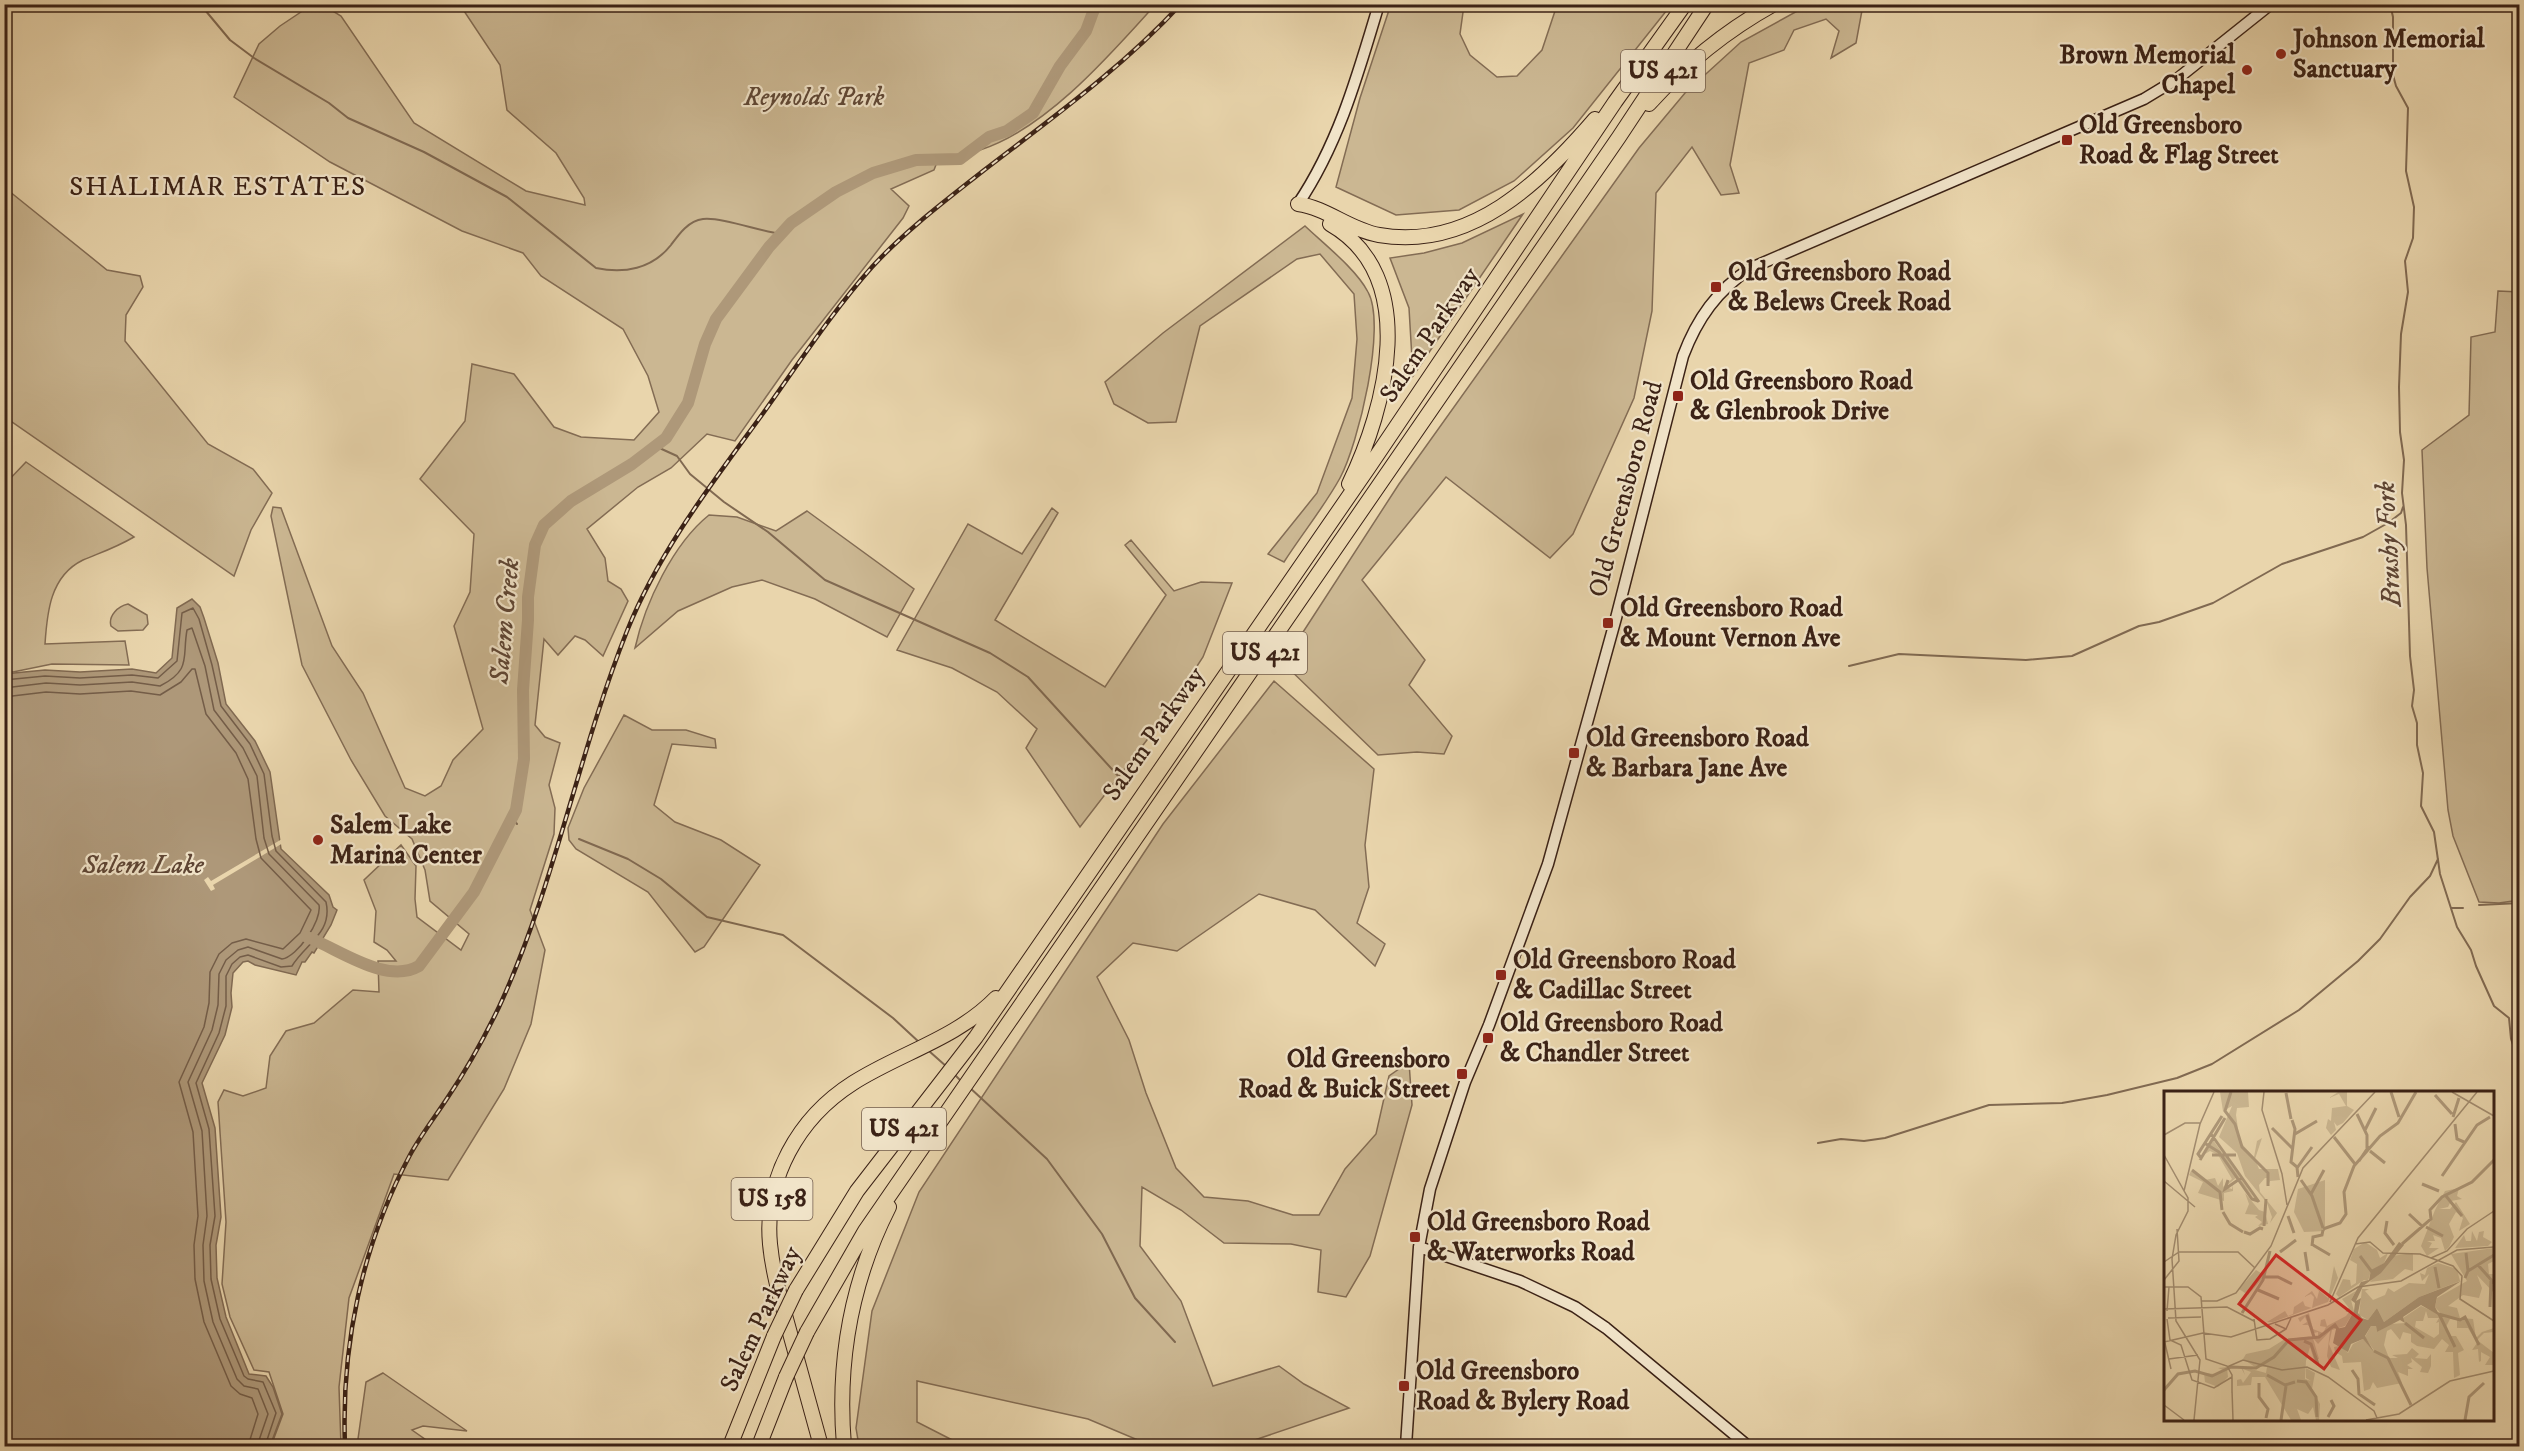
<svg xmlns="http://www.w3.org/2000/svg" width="2524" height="1451" font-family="'IM FELL DW Pica',serif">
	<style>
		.green { fill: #cbb792; stroke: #836c54; stroke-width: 1.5 }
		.water { fill: #ae9879; stroke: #806951; stroke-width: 1.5 }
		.pier { fill: #e9d5ac }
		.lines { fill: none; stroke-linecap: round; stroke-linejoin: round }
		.shore { stroke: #745d48; stroke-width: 1.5 }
		.stream { stroke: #806951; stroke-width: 2 }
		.river { stroke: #ae9879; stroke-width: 12 }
		.secondary-casing { stroke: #3b2216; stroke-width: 13 }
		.highway-casing { stroke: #3b2216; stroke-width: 16 }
		.secondary { stroke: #f1e4c9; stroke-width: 10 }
		.highway { stroke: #e9d5ac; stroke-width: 14 }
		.rail-casing { stroke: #3b2216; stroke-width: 4.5 }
		.rail { stroke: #f1e4c9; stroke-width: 2; stroke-dasharray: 7; stroke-linecap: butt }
		.highway-bridge-casing { stroke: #3b2216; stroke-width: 16; stroke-linecap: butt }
		.highway-bridge { stroke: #e9d5ac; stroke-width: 14 }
		.poi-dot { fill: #8f2418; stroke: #f1e4c9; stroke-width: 2 }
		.labels { text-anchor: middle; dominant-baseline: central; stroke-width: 4.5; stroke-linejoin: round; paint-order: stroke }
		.shield { fill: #f1e4c9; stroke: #725c4c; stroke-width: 1.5 }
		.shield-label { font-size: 24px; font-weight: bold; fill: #3b2216 }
		.poi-label { font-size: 26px; font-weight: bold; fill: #3b2216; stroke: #f1e4c9; text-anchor: start }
		.park-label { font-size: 26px; font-style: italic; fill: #5f4735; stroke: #f1e4c9 }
		.street-label { font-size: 26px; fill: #3b2216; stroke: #f1e4c9 }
		.neighbourhood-label { font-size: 27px; letter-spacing: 1.5px; fill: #3b2216; stroke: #f1e4c9 }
		.water-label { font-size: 27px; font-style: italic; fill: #5e4534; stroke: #f1e4c9 }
		.inset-river { fill: none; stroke: #ae9879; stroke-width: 3 }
		.inset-road { fill: none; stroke: #a38d70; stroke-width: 1.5 }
		.view { fill: #d62828; fill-opacity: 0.15; stroke: #d62828; stroke-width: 3 }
		.inset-edge { fill: none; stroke: #3b2216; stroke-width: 3 }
	</style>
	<rect width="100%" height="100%" fill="#e9d5ac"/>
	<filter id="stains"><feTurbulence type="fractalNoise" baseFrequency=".00333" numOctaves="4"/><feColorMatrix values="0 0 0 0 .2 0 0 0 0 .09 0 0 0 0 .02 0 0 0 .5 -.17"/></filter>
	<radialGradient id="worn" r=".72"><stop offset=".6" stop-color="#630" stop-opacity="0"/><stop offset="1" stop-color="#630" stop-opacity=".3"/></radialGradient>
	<path class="green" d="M313,4l10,1 18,11 73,107 112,68 59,14 -1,-7 -28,-45 -49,-43 -7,-45 -40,-60h695c-45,50 -109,124 -175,145 -13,4 -28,5 -41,7l-5,13 -43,19 18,17 -6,12 -111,142 -57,81 -28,-7 -36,34 -33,19 -51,42 18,29 3,23 13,8 7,12 -25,55 -18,-16 -10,-4 -17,19 -14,-16 -9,86 10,12 15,6 -11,42 6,23 -1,26 -24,76 15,40 -14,74 -27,65 -56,91 -54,-6 -45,124 -10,89 2,59h-70l12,-32 -14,-42 -15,-2 -24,-53 -8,-33 4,-62 -8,-120 6,-12 19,6 23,-8 4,-32 16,-25 28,-8 39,-33 26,2 -1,-31h18l-9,-11 -13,-8 2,-31 -12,-31 37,-35 15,21 -1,33 2,18 44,33 8,-16 -39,-33 -5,-31 -13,-31 -27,-23 -34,-56 -49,-95 -31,-149 2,-9 8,1 51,138 31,47 42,95 20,8 16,-10 12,-26 30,-31 -29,-103 16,-34 4,-58 -54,-55 45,-58 7,-57 42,10 40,53 27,10 53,3 25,-28 -11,-36 -25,-47 -82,-53 -18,-23 -61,-22 -132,-69 -96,-65 25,-53 21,-18z
		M1391,4l73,1 -4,29 10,21 27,22 20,-1 25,-26 15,-45h114l-98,123 -59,53 -55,29 -63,5 -60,-28 24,-89z
		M1810,4l53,1 -7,38 -25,15 8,-27 -13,-12 -32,11 -10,20 -35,13 -19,102 9,28 -18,2 -29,-48 -36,46 -4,118 -18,87 -61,136 -23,24 -104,-81 -84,103 63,80 -16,25 43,51 -8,18 -27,-2 -39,3 -95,-92 116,-179 240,-336 46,-55 56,-51z
		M4,187l103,83 33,6 3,11 -17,28 -1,26 83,103 45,25 19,24 -21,37 -17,46 -229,-159z
		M1523,214l-110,162 -4,-68 -19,-50 34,-5 38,-10z
		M1305,226c19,18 51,43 63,66 19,34 -10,153 -28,186 -16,29 -38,56 -56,84l-16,-8 49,-61 35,-95 5,-59 -3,-45 -34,-40 -23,5 -97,67 -24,96 -28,1 -34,-19 -9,-22 58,-49z
		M2498,291l22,1v608l-21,3 -20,-1 -26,-66 -5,-26 -21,-242 -5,-118 47,-35 2,-78 24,-5z
		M26,462l108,75c-19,11 -32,15 -51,23 -33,16 -36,53 -38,84l80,-3 4,24 -77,-1 -39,8 -8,-2v-186z
		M1052,508l6,5 -63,107 110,67 61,-92 -41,-50 6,-5 43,51 27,-9 31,1 -29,74 -43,66 -80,104 -54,-79 11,-19 -40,-37 -45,-24 -55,-18 71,-126 54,30z
		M807,511l107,78 -27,48 -72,-38 -53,-19 -30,7 -54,24 -43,37c10,-45 38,-104 74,-133l28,2 39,14z
		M128,604l19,11 1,9 -5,6 -25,1 -7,-5c-3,-10 7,-20 17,-22z
		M1274,681l100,88 -9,76 4,42 -12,36 28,21 -10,22 -60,-56 -56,-16 -82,57 -44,-8 -36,34 32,63 17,53 30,75 28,29 44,4 45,14h26l26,-46 31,-35 13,-58 20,-14 3,43 -42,151 -24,41 -28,-5 3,-42 -30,-6 -67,-1 -43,-33 -39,-23 -2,59 41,55 32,85 66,-20 25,18 45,24 -112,38h-85l-64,-27 -171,-38v41l47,24h-105l-3,-18 16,-117 47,-119 244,-368z
		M624,715l28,15h34l29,9 1,9 -44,-4 -18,61 21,17 46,18 39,25 -56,82 -9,5 -47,-60 -72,-43 -7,-9 -1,-12 16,-40z
		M383,1373l84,58 -44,-5 -11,4 17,12 -7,4h-65l9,-64z"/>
	<path class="water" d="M192,599l8,8 4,11 14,45 8,41 29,37 15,31 11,77 48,46 4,12 4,3 -6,15 -17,28 -2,-1 -7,10h-3l-6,13 -41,-10 -7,-4 -5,1 -10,11 -2,20 1,14 -7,28 -23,48 13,45 6,89 -5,28 1,33 9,39 23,57 17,2 7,11 9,27 -12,32h-265l-1,-772 41,-4 35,2 52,-3 24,4 16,-15 5,-50z"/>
	<path class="pier" d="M282,839l1,4 -70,42 2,4 -4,2 -7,-11 4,-3 3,4z"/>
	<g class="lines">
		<path class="shore" d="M4,680l41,-4 35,2 52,-3 26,3 19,-17 5,-48 11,-5 6,11 13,46 9,41 29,38 14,30 8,62 4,15 50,51c7,31 -21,42 -34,64l-11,1 -33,-12 -8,2 -8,7 -6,12v30l-7,27 -23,50 13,46 6,87 -5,29 1,34 9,40 24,57 4,3 15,3 13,31 -11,33
			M4,688l42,-5 34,2 52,-3 28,4c32,-16 22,-29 27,-56l5,-2 13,38 9,44 29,38 14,28 7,62 5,16 50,51c3,16 -22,52 -37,54l-34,-12 -10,3 -12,10 -7,14 -1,31 -6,25 -24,52 14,49 5,85 -4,29 1,36 9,41 24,57 7,7 14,3 10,25 -11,32
			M4,697l42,-5 34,2 51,-3 29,4 21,-13 11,-13h3l11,45 30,39 12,26 8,60 5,19 50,52 -11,23 -17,16 -37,-10 -14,4 -13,11 -9,18 -1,31 -5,24 -25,55 14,50 5,84 -4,29 1,34 9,43 27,64 9,8 12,4 6,16 -10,32"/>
		<path class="stream" d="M200,4l30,36 24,18 75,45 19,15 76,34 83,45 89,71c28,6 56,1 75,-23 8,-11 17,-24 32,-26 19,-2 56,12 78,15
			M2390,4l3,13v58l3,11 12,22 -2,63 8,36 -1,31 -8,23 3,31 -7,42 -2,53 1,45 4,28 -2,33 4,32 4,131 4,34 -2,16 5,17v22l6,28 -2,33 13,26 6,42 17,53 14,23 5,16 18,40 15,12 2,21 9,26
			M655,446l22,10 13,18 34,28 44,30 57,48 165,73 38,24 92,101
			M1849,666l50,-12 127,6 46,-4 67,-30 20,-4 54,-19 69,-39 81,-27 25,-14 13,-10 2,-6
			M512,818l5,6
			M579,839l49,20 33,20 46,38 76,18 110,83 27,25
			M2479,905l41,-2
			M2452,908h11
			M929,1051l18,16
			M953,1073l9,9
			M969,1087l78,72 55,75 33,64 40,44
			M1818,1143l23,-4 23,2 21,-3 104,-33 73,-2 45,-8 70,-17 35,-14 87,-54 59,-49 22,-22 30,-42 20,-21 8,-17"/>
		<path class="river" d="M307,937c32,12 79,48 112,29l55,-74 42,-82 8,-51 -1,-69 5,-70v-23l7,-52 9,-20 27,-24 61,-37 34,-26 22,-35 17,-59 11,-25 53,-72 22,-24 45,-31 37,-19 43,-13 44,-1 29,-22 18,-6 26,-18 27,-47 26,-35 10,-27"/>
		<g class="secondary-casing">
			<path id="secondary" d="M1298,204c41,-61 60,-130 81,-200
				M1419,1247l101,34 55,26 31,21 142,118
				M1406,1446l13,-199 11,-58 35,-107 24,-57 59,-161 68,-246 67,-262c14,-37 34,-66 68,-88l393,-169 33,-20 94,-75"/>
		</g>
		<g class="highway-casing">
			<path id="highway" d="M1649,104c36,-40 78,-74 125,-100
				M1298,204c29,4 52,26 81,31 91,16 162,-53 216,-116
				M1330,224c91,52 56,184 19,260
				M796,1290l61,-99 119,-154 393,-570 246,-365 70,-98
				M807,1332l58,-101 754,-1094 88,-133
				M730,1446l44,-110
				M759,1446l27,-69
				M821,1446c-10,-36 -20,-72 -30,-109 -8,-30 -18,-61 -21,-93 -6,-65 28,-126 83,-161 47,-30 103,-44 143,-85
				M844,1446c-7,-83 7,-164 45,-239"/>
		</g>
		<use href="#secondary" class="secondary"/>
		<use href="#highway" class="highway"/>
		<g class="rail-casing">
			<path id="rail" d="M345,1446c-4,-101 17,-201 65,-291 11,-20 25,-38 38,-58 19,-28 36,-59 51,-90 55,-119 79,-253 128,-376 32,-80 86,-149 137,-219 35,-49 68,-100 108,-145 33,-36 73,-66 111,-96 69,-53 139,-103 198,-167"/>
		</g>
		<use href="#rail" class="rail"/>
		<g class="highway-bridge-casing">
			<path id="highway-bridge" d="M774,1336l22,-46
				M786,1377l21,-45"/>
		</g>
		<use href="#highway-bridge" class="highway-bridge"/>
	</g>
	<g class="poi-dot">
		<circle cx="2281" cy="54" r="6"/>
		<circle cx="2247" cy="70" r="6"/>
		<rect x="2061" y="134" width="12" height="12" rx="3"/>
		<rect x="1710" y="281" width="12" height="12" rx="3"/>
		<rect x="1672" y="390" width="12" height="12" rx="3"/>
		<rect x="1602" y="617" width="12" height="12" rx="3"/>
		<rect x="1568" y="747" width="12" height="12" rx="3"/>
		<circle cx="318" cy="840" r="6"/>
		<rect x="1495" y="969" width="12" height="12" rx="3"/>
		<rect x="1482" y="1032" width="12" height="12" rx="3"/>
		<rect x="1456" y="1068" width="12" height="12" rx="3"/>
		<rect x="1409" y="1231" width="12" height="12" rx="3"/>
		<rect x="1398" y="1380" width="12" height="12" rx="3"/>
	</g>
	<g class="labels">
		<g class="shield">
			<rect x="1621" y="50" width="84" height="42" rx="4.5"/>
			<rect x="1223" y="632" width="84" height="42" rx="4.5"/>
			<rect x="862" y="1108" width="84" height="42" rx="4.5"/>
			<rect x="731.5" y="1178" width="81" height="42" rx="4.5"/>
		</g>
		<g class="shield-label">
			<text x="1663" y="71">US 421</text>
			<text x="1265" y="653">US 421</text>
			<text x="904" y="1129">US 421</text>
			<text x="772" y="1199">US 158</text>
		</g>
		<g class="poi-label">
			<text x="2293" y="39">Johnson Memorial<tspan x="2293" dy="30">Sanctuary</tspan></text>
			<text x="2235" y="55" text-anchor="end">Brown Memorial<tspan x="2235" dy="30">Chapel</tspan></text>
			<text x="2079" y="125">Old Greensboro<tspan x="2079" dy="30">Road &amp; Flag Street</tspan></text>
			<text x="1728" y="272">Old Greensboro Road<tspan x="1728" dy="30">&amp; Belews Creek Road</tspan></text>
			<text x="1690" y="381">Old Greensboro Road<tspan x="1690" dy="30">&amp; Glenbrook Drive</tspan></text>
			<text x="1620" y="608">Old Greensboro Road<tspan x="1620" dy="30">&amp; Mount Vernon Ave</tspan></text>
			<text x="1586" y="738">Old Greensboro Road<tspan x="1586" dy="30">&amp; Barbara Jane Ave</tspan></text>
			<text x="330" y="825">Salem Lake<tspan x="330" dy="30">Marina Center</tspan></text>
			<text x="1513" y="960">Old Greensboro Road<tspan x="1513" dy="30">&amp; Cadillac Street</tspan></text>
			<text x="1500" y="1023">Old Greensboro Road<tspan x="1500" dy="30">&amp; Chandler Street</tspan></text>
			<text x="1450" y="1059" text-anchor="end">Old Greensboro<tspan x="1450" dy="30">Road &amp; Buick Street</tspan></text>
			<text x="1427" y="1222">Old Greensboro Road<tspan x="1427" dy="30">&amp; Waterworks Road</tspan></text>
			<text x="1416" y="1371">Old Greensboro<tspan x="1416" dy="30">Road &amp; Bylery Road</tspan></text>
		</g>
		<g class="park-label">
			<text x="814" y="97">Reynolds Park</text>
		</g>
		<g class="street-label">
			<text transform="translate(1430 335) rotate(-56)">Salem Parkway</text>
			<text transform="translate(1626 489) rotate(-75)">Old Greensboro Road</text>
			<text transform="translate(1154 734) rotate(-55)">Salem Parkway</text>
			<text transform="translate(761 1319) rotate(-65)">Salem Parkway</text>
		</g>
		<g class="neighbourhood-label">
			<text x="218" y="187">SHALIMAR ESTATES</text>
		</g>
		<g class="water-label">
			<text transform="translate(2389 544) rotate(-93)">Brushy Fork</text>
			<text transform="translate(505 621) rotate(-85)">Salem Creek</text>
			<text x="143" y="865">Salem Lake</text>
		</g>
	</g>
	<g transform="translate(2164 1091)">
		<rect width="330" height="330" fill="#e9d5ac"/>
		<path d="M56,1h28l1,15 -12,1 -1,7 4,27 14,15 3,-16 5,-3 -7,21 4,10h19l2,11 -10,1 -2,5v-8h-3l-6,7 1,7 17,21 -7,10 2,-6 -5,-14 -22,-27 -8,-23 -18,-16 13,-31 -9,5zM174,1h9v14l7,4 -11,13 -6,3 -3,-4 2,8 -5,5 -5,-7 2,-9 3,2 1,-13 14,-2 -7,-12 -10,4zM49,49l10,14 -4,1 6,1 31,45 -19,-24 -12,10 7,2 1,-4v6l-9,2v8l-26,-8 5,-11 -14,-7 2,-4 14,9 10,-2 3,8 5,-8v9l9,-8 -14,-24 -8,-4 -5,3zM161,89v51l-21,1 -10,-20 4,-23zM295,97l-2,8 5,3 -11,2 -3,6 -9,2h11l6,-7 14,22 -11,7 4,-13 -7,-6 -7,12 5,13 -5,10 -4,4 -4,-13 -8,-3 2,6h-8l5,2 -3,5h10l-12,8 -6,-10 14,-36 10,-19zM81,102l14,17 6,2 3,12 -10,2 4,-4 -7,-5 3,-2 -13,-1 4,-10zM308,140l5,10 2,-9 5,-1 -1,6 9,5 -4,4 -33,2 9,-13 2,6h5zM201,151l12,8 3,8 8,-5 -4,10 -13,8 -3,10 -4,-1 -25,17 -3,-3 7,-15 7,1 1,6 5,-3 1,-19 -7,-4 4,-11zM330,157v13l-6,3 1,10h5v19l-17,-18 5,13 -3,10 -16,-3 -15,11 9,2 3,10 13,1 3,19 6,-6 12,-4v4l-10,1 -7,7 17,13v12h-9l5,-8 -9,-5v9l-2,1 -1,-13 -6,1 5,-7 -9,-15h-11v-8l-7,-1 -4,8 2,9h8l8,14 -6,3 2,22 -6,3 -1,-26h-8l4,-7 -7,-6 -8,10 -17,-3 -6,-4v-8l-8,-2 -3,8 -9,-11 -4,2 -3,14 5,13h9l-6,-3 15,-1 5,-6 7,6 -4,4 12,1 4,-5v12l-3,7 -8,-1 2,-5 -11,-9 1,4 -5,3 6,4h-5v7l-10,-4 4,11 -25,5 -4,-6 -3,7 -6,2 -3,-29 -18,1 -1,-7 -7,-4 -1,-5 5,-1 -4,-2 6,1 7,8 5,-9 10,-5 12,13 -10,-15 6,-11h5l1,6 13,-8 15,-1 -2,-5 18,-12 22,10 -8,-9 2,-9 30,-17 -16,-27zM262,220l2,7h11l-3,5 3,-1v12l-5,4 -19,-11 1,-6h7zM249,162v18l-8,-2 -12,10 -23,3 22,-26zM274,172l19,6 3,12 -41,16 -35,25 -7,-14 -9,12 -9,-5 3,-26h7l-4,2 8,9 12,-5 3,-7 6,4 15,-9 16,1 4,-10 -7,7 -2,-8 5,2 2,-7zM170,175l4,12 -10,24 -55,20h-6l18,-11 3,5 5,-2 1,-7 9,-6 2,5 7,2 2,-11 -3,-3 -7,3 8,-6 5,8 2,-8 -4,-4 13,11zM92,179l8,5 -2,4 -14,16 -9,-6zM192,200l-5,9 3,11 -9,15 -13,4 -3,14 11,26 -9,-3 -4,-11 3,-25 -12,13 -5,-6 6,21 -5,1 -4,-13 -4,14 -1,18 6,2 -5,-3v-10l9,5 -3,16 8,15 -1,16h-3l-3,-13 -5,7 -11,-5 4,11h-10l-26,-43h-13l-1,8 -14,1v-6l4,-1 2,4 8,-11 -8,-3 2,6 -5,-9 26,7 1,-6h-12l-12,-8 3,-5 23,-5 16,-10 33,-3v-4l-4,1 -6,-8h-6l5,-3 -2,-5 -5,5 -2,-4 11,-5 4,16 10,4 3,-6 -6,-1 1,-6 4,-1 2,7 19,-10 3,-4h-3l-1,-4h4l-7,-9zM63,276l1,10 -10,10 -13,-5 -1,-9 11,1 8,-4 -5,-2z" fill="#cbb792" fill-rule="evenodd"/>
		<path d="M235,151l5,3 -23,28 -18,13 -7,15 5,-3 -3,15 4,5 6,2 9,-12 7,14 35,-25 42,-16 -24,16 -2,10 5,9 -19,-11 -18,12 2,6 -5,-3 -23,12 -1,-6h-5l-6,10 9,16 -11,-13 -12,5 -3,8 -15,-9 3,-14 9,-2 9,-16 1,-8 -4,-3 10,-18 8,-2 2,-10 13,-7z" fill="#ae9879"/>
		<path class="inset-river" d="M67,1l-6,19 10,13 7,23 26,26v13M227,1l8,25M122,2l5,26M271,4l17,19M193,23l10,21v13M289,26l6,-19M128,29l3,9 -4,33 6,5 1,10M291,33l2,15 7,3M108,37l21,21M201,39l11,-22M47,43l48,68M131,43l22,-13M170,46l21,27M42,53l13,8 33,47 6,2M206,60l15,12M48,64h24M37,67l-3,-4 24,-38M36,69l25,-42M195,70l10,-15M133,77l15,-21M28,79l28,22 2,18M278,85l35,-51 13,-8M64,89l-3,9 16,-11M137,89l11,16 11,32M258,93l17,7M147,103l13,-24M282,105l16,20M59,121l7,12 13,8M245,123l14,13M124,125l6,17M223,130l-2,12 9,12M100,135l2,-27M262,136l17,9M159,138l17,-6 6,-9 -2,-22 10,-26 26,-30 18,-13 18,-31M80,141l6,2 10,-6 3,1M238,153l29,-25 -1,-9 12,-13 30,-15 22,-22M149,154l17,10M148,155l1,-9 9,-2 1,-5M116,161l16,-12M141,161l3,19M302,162l2,18M196,165l12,16M314,174l16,18M271,176l4,21M101,186h13l14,7M301,187l3,-7 26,-16M94,199l21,9M326,216l1,-26M78,222l21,-33 7,-29M143,224l7,22M241,232l19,15M140,250l7,3 7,20M291,256l-16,-33 21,6 5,-3 14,28M210,260l14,7 23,47M188,279l6,9 1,15 16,11M103,284l18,10 10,-3M133,290l9,1 10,15 1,20M95,292v14l9,12 -2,9M0,299l14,-16 17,-3 17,5 19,-9 25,1 18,-11 15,-17 30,-3 16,-12 4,6M164,326l6,-11 -3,-6M117,329l5,-34M301,329l4,-23 15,-14"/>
		<path class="inset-road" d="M100,1l-2,18 20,64 5,31M288,1l42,24M0,44l21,-12h16M0,64l24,43v13l-12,24 -4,24 4,62 24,39 -6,60M0,90l31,26M20,100l16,-67 14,-32M191,153l15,-2 13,11 37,1 33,12 9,10 -2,23 34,22M267,167l16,-7 20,-22 27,-18M0,171l15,-10h59l17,16M0,189l15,-19 -2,-32M0,196h24l13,10 5,62 21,7 5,9v18M37,210h16l19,-8 35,-47 32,-78 72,-76M166,211l28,-64 119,-146M0,218l63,-2 27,14M3,220l2,-24M4,227l33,-1M3,228l3,21 11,5 11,35 22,8 18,-11M90,228l3,21 13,-1 16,-10M111,233l11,5 5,-11M0,248l7,30M0,251l39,-9 28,4 97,-32 30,-18 43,-6 56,-31 37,-3M5,268l29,-4M63,276l16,-7 39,10 25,-3 21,10 46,34 3,7M68,299l1,30M0,314l20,15M202,329l33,-6 51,-33 44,-10"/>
		<path class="view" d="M112,164l85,65 -37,49 -85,-65z"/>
		<rect width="330" height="330" class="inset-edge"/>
	</g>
	<rect width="2524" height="1451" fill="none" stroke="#e9d5ac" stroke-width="24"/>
	<rect x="6" y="6" width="2512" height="1439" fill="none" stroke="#3b2216" stroke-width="3"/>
	<rect x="12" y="12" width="2500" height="1427" fill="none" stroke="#3b2216" stroke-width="1.5"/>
	<rect width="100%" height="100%" filter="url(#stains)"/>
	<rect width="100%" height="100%" fill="url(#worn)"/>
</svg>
